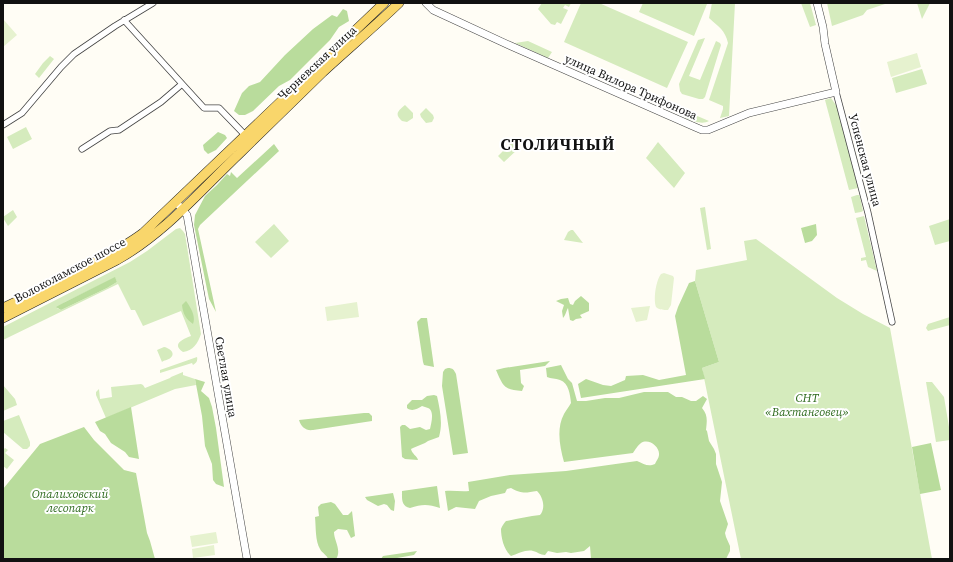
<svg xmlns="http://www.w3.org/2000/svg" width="953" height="562" font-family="'Source Serif 4',serif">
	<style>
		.green { fill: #d5ebbd; fill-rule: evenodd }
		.forest { fill: #b9dc9c }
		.pitch { fill: #e6f2cf }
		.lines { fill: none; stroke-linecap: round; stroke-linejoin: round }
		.minor-casing { stroke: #444; stroke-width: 7 }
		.tertiary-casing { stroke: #444; stroke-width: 8 }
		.primary-casing { stroke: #222; stroke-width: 10 }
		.minor { stroke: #fff; stroke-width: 5.5 }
		.tertiary { stroke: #fff; stroke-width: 7 }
		.primary { stroke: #f9d66b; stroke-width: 9 }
		.labels { text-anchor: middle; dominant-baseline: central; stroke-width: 4; stroke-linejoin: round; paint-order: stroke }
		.street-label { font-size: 12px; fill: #111; stroke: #fff }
		.park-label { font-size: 12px; font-style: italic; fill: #2f6b1f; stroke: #fff }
		.district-label { font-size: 16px; font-weight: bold; letter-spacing: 1px; fill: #111; stroke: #fff }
	</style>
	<rect width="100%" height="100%" fill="#fffdf5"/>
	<path class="green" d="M542,3h29l-2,4 -4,-2 -2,3 5,2 -7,14 -4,-2 -2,3 -4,-1 -13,-15z
		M581,3h18l89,39 -21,46 -103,-46z
		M643,3h64v1l-13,32 -55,-24z
		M712,3h23l-6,113 -9,2 3,-9v-3l-14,-6 19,-57c-3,-13 -9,-16 -19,-25z
		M801,3h9l6,22 -6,2z
		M827,3h61l-21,7 -4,5 -31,11z
		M917,3h13l-8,16z
		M705,38l-16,38 11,4 16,-39 4,2 1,2 -16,52 -2,2h-4l-17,-5 -2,-3 -1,-7 19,-44z
		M528,41l24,11 -4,6 -33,-15z
		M50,56l4,3 -15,19 -4,-4 8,-11z
		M922,69l5,15 -31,9 -4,-15z
		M831,98l7,10 20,80 -9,2 -24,-90z
		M405,105l8,8v5l-6,4 -5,-1c-8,-7 -4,-10 3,-16z
		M426,108l7,7 1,3 -2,4 -6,1 -5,-6 -1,-3z
		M688,112l21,9c-7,4 -16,0 -24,-3z
		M26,127l6,12 -19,10 -6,-12z
		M512,142l6,7 -14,13 -6,-6z
		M658,142l27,31 -11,15 -28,-30z
		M857,195h2l1,2 3,14 -2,1 -6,1 -4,-16z
		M705,207l6,42 -4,1 -7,-42z
		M13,210l4,7 -9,9 -5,-8v-1z
		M864,216l13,55 -9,-4 -2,-7 -5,1v-3l5,-1 -10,-39z
		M950,219v22l-15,4 -6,-19z
		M274,224l15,17 -18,17 -16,-16z
		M180,228l3,3 2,3 16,100c-3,9 -8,17 -18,18 -12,-8 0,-13 8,-16l-10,-25 -38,15 -8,-16h-4l-13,-26 -115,56v-13l127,-65 17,-11 29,-22zM115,278l2,4 -10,6 -46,22 -4,-2 8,-6z
		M571,230h2l10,13 -19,-3 4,-8z
		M756,239l81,59 26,16 27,14 42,231h-191l-39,-191 17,-6 -24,-81 1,-11 51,-10 -3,-19z
		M950,317v8l-22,6 -2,-3 2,-4z
		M164,347c6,1 13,7 5,12 0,0 -6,2 -7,3l-5,-12z
		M197,357c1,4 -1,6 -4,8l-1,-2 -32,10v-3z
		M183,372v3l12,4 1,6 -21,4 -69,29 -10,-23v-3l3,-3 1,10 12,-2 -1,-10 30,-3 2,1 2,3 25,-10 1,-1z
		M926,382h6l12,15 5,30h1v13l-14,2z
		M3,385l12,14 2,6 -14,6z
		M19,415l11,27v4l-3,3h-4l-20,-17v-11z
		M5,448l3,2 -3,3 9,7 -7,9 -4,-3v-16z"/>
	<path class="forest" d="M343,9l4,2 2,10 -10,6 -9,13 -40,40 -11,6 -26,25 -8,4h-6l-5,-4 8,-18 7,-7 11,-4 25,-27 28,-26 19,-14 5,2z
		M218,132l7,3 2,3 -11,12 -8,4 -4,-4 -1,-5z
		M274,144l5,7 -79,74 -2,4 18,83 -7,-13 -15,-74 1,-10 10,-19 12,-11 10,-11 3,2 1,-4 6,6z
		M816,224l1,11 -5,6 -7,2 -4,-15z
		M115,277l2,5 -10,6 -46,22 -5,-3 9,-5z
		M695,281l24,81 -17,6 3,11 -124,19 -3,-14 8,-5 17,6 8,1 14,-6 1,-4 17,-1 16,5 27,-5 -11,-59 3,-9 11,-24z
		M581,296l8,7v8l-9,4 2,3 -6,1 -3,2 -3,-1 -2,-12c-2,3 -2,7 -5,10l-1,-7 2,-6 -8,-4 5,-2 7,-1 2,6 3,1 2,-4z
		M186,301c5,7 10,15 7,23 -7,-5 -10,-10 -11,-19z
		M421,318h6l7,49 -10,-2 -1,-3 -6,-40z
		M550,361l-5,5 -25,4 1,13 3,3 -2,5c-18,-1 -19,-5 -26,-21l8,-2z
		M561,365l7,14 4,4 5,18h9l19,-3h14l25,-6h24l8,5h6l9,4h5l7,-5 4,3 -5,9c6,7 5,13 4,22l1,1 2,10 5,8 2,5v10l6,18 -2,19 8,23 -3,9 1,4 4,9v5l-4,8h-135l-1,-13 -6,5 -13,2 -5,-1 -9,1 -9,-2 -3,4c-5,0 -7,-3 -12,-4 -6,-2 -16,3 -22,5 -7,-6 -10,-18 -10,-27 1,-3 3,-6 5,-8 11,-2 23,-5 34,-6 6,-7 3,-18 -3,-24 -12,2 -15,3 -26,-3l-4,1 -2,4 -14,3 -12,5 -4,8 -19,-2 -8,4 -3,-20c8,-1 16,1 24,0l-1,-9 42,-7 56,-4 71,-10c7,3 11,6 18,3 1,-3 4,-6 4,-9 1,-8 -10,-17 -18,-12 -3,2 -6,7 -8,10l-69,9c-4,-15 -8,-33 0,-48 2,-4 5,-7 7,-11 -1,-8 -2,-20 -11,-23 -5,-2 -9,-1 -13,-3l-1,-9z
		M448,368c5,0 6,2 8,6l12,79 -15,2 -11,-69 1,-14 2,-3z
		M195,379l10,3 -4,9 8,7 3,9 4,21 8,59 -8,-3 -3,-4 -1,-16 -7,-18 -3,-30z
		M434,395l3,1c3,14 6,27 2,41l-11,4 -3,2 -12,5 -2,1c1,5 6,7 7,11l-13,-1 -3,-2 -2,-30 2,-2h3l5,4 10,-2 6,3 4,-1c1,-5 5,-18 -2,-21 -2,-1 -4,-1 -6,-2 -5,3 -10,6 -15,2v-3l5,-5h10l5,-4z
		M131,407l8,52 -10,-2 -4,-5 -14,-9 -6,-9 -5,-3 -5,-9z
		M364,413h5l3,3v5l-59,9c-7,1 -12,-3 -14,-10z
		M84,427l10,13 30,30 12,3 11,60 3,8 5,18h-152v-70l37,-45z
		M931,443l10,47 -21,4 -8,-47z
		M437,486l3,22c-12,-4 -18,-4 -30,0 -9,-2 -8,-9 -8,-17z
		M393,493l2,8 -1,10 -3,-1 -4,-5 -3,-1 -6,2 -11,-6 -2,-3z
		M331,502l4,2 8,11h5l4,-4 3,25 -4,2 -4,-8 -9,-1 -4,3c0,9 8,18 2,27h-8c-1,-4 -6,-6 -8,-10 -5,-8 -4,-22 -5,-32l4,-1 -1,-9 3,-3z
		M417,551l-3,4 -17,3v1h-16l2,-3z"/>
	<path class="pitch" d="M3,19l14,16 -14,12z
		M917,53l4,14 -30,10 -4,-15z
		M664,273l9,3 1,2 -3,27 -3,5c-4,0 -9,0 -12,-3 -3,-7 0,-27 5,-33z
		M357,302l2,15 -32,4 -2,-14z
		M650,306l-3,14 -11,2 -5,-14z
		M216,532l2,11 -26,4 -2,-11z
		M214,545l1,10 -22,3 -1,-9z"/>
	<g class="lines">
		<g class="minor-casing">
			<path id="minor" d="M124,20l80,88h15l28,29
				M836,92l32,121 24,109
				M3,125l19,-12 39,-46 13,-13 41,-28 38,-23
				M82,149l28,-18 9,-1 42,-28 21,-18"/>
		</g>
		<g class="tertiary-casing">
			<path id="tertiary" d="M426,3l7,7 78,36 184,81 7,3h6l41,-17 87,-21 -11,-48 -2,-17 -6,-24
				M176,202l11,13 60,344"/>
		</g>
		<g class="primary-casing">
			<path id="primary" d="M3,308c26,-12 51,-25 77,-38 22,-12 43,-22 63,-37l241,-230
				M3,318l114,-58c48,-27 83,-69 123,-107 28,-27 55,-54 83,-81 25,-23 51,-45 76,-69"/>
		</g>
		<use href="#minor" class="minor"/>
		<use href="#tertiary" class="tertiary"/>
		<use href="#primary" class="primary"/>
	</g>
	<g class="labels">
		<g class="street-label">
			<text transform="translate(317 63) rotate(-43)">Черневская улица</text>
			<text transform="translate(631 87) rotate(24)">улица Вилора Трифонова</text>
			<text transform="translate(865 160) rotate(75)">Успенская улица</text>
			<text transform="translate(70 270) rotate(-28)">Волоколамское шоссе</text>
			<text transform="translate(226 377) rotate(80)">Светлая улица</text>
		</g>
		<g class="park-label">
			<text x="807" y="398">СНТ<tspan x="807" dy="14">«Вахтанговец»</tspan></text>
			<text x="70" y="494">Опалиховский<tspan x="70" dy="14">лесопарк</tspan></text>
		</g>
		<g class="district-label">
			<text x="558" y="144">СТОЛИЧНЫЙ</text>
		</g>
	</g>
	<rect width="953" height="562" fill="none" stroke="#111111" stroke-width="8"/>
</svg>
